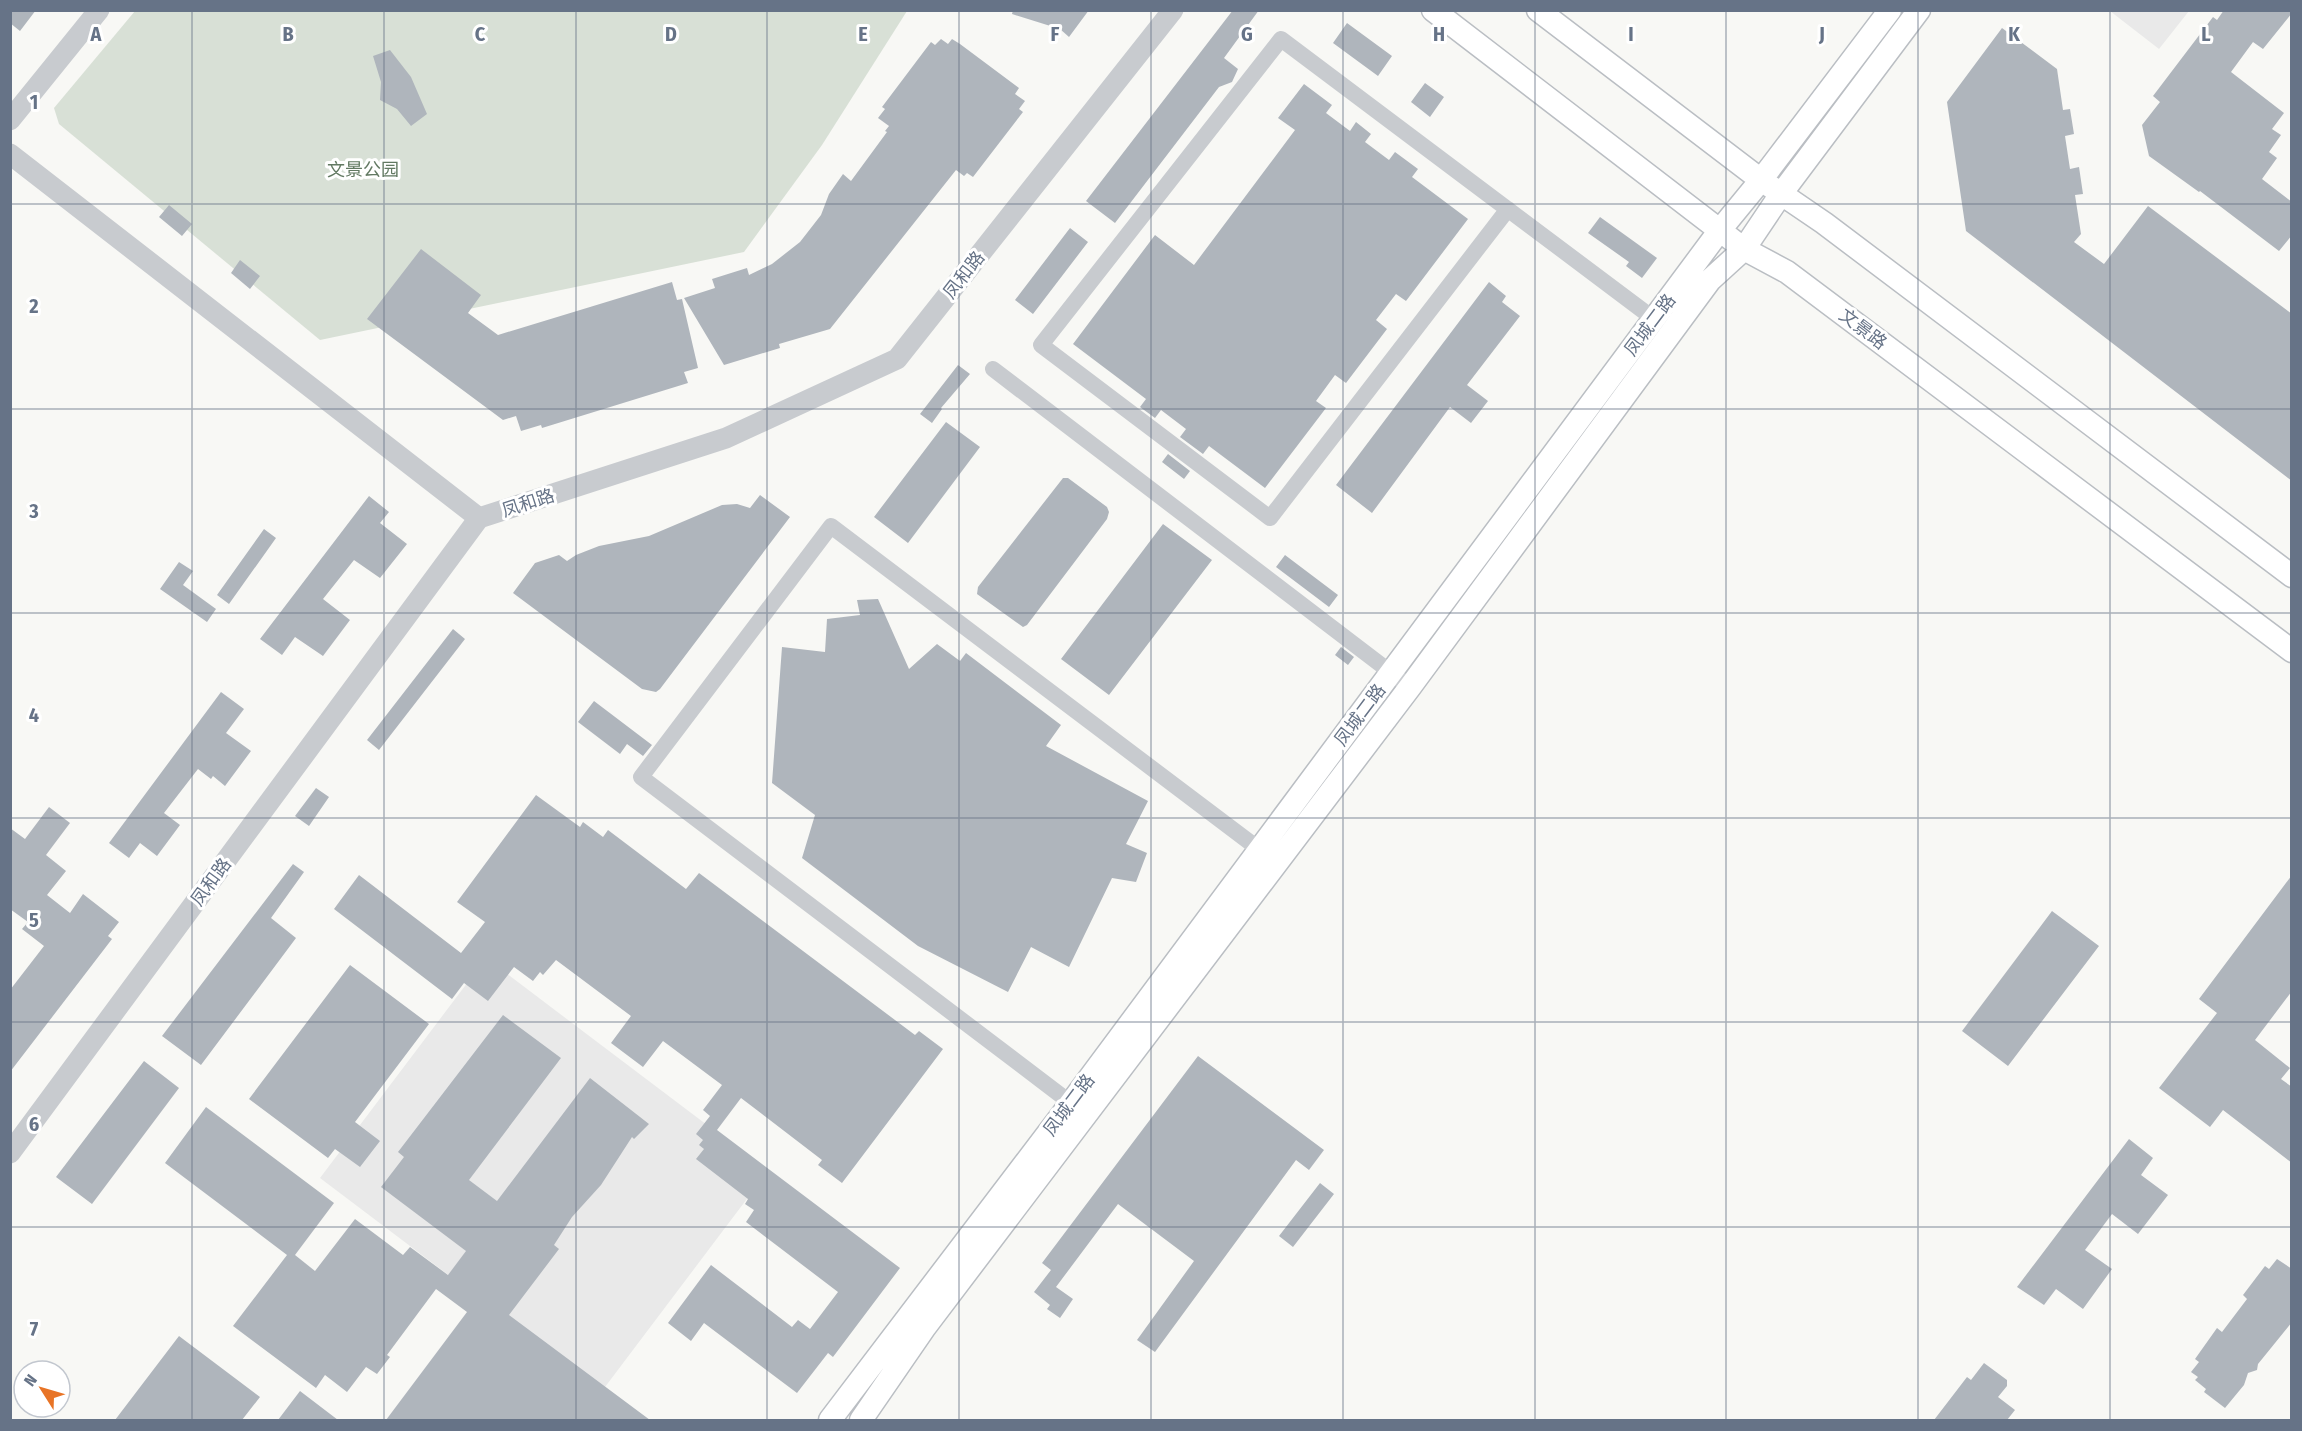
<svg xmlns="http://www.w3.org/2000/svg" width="2302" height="1431" font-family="'Fira Sans Condensed','Noto Sans SC',sans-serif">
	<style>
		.built { fill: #e9e9e9 }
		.green { fill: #d8e0d6 }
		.building { fill: #afb5bc }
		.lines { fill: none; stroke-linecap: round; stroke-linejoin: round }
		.secondary-casing { stroke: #babec3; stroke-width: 25 }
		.minor { stroke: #c8cbcf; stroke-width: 16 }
		.tertiary { stroke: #c8cbcf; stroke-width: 21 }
		.secondary { stroke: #fff; stroke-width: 22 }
		.grid { fill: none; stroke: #667387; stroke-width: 1.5; stroke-opacity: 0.55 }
		.labels { text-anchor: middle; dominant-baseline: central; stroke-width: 6; stroke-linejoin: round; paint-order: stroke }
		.park-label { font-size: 18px; fill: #627962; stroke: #fff }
		.street-label { font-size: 18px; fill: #667387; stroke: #fff }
		.grid-label { font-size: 20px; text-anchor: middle; font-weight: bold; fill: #667387; stroke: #fff; stroke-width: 6; stroke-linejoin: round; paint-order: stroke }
	</style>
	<rect width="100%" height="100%" fill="#f8f8f5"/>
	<path class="built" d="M2110,11h79l-30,38z
		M486,958l282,213 -166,220 -282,-213z"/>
	<path class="green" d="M135,11h772l-85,134 -78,107 -424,88 -261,-216 -5,-16z"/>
	<path class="building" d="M10,10h26l-16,21 -10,-8z
		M1013,10h76l-20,27 -9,-8 -48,-15z
		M1233,10h26l-35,48 14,11 -6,13 -13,5 -104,136 -29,-22z
		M2224,10h68v3l-29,36 -10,-7 -22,30 53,41 -12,16 9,6 -12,17 8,6 -15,21 30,23v33l-13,16 -79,-60 -1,1 -50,-36 -7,-31 18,-23 -7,-6 60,-79 4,3z
		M1347,23l45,33 -14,20 -45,-33z
		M2002,28l55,41 6,41 7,-1 4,25 -9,2 5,33 9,-2 4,27 -8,1 6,39 -7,8 30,22 44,-58 144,108v167l-326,-250 -19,-129z
		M941,39l7,5 4,-5 8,5 59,44 -4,6 10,7 -6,8 4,3 -50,65 -6,-4 -3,3 -8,-6 -126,159 -51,15 1,4 -56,17 -40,-67 31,-10 -3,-9 35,-11 2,7 23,-11 28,-22 21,-27 8,-21 14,-20 8,7 36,-49 -2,-1 4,-5 -11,-8 7,-9 -3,-2 49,-65 4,3z
		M390,50l21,27 16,37 -16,12 -14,-17 -17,-9 1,-18 -8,-26z
		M1425,83l19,14 -14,20 -19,-15z
		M1304,84l28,21 -6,8 24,18 6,-9 15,12 -6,8 24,18 6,-8 23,17 -6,8 56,42 -62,82 -10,-7 -20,26 11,9 -41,54 -11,-8 -19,26 10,7 -61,80 -56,-42 -6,8 -23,-17 6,-8 -25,-19 -6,8 -15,-11 6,-8 -73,-55 82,-109 39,30 101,-135 -17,-12z
		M169,205l23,19 -10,12 -23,-19z
		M1600,217l57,41 -15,20 -16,-12 3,-4 -41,-29z
		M1070,228l18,14 -55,72 -18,-14z
		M421,249l60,46 -13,18 30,22 174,-53 5,18 5,-1 16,69 -14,4 4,11 -146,45 -1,-3 -20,6 -5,-15 -13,4 -136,-101z
		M240,260l20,16 -10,13 -19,-16z
		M1489,282l17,14 -4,6 18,14 -53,69 21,16 -17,22 -21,-16 -78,106 -36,-28z
		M958,365l12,9 -29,34 1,1 -10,14 -12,-9z
		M946,422l34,25 -72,96 -34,-26z
		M1168,454l22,17 -6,8 -22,-17z
		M1063,478h5l39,29 2,5 -2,7 -80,106 -4,2 -46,-33 1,-7z
		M760,495l30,22 -130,172 -4,3 -14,-3 -129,-96 22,-30 24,-8 8,6 9,-6 23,-9 50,-10 73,-31 15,-1 13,4z
		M369,496l20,16 -9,11 27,21 -27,34 -26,-18 -31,39 27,21 -27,36 -28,-19 -13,18 -22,-16z
		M1163,524l49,36 -103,135 -48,-36z
		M264,529l12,9 -47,66 -12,-9z
		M1285,555l53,40 -9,12 -53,-40z
		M179,562l14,9 -10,14 33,24 -9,13 -47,-33z
		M878,599l31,70 28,-25 23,17 6,-8 95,72 -15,21 102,55 -22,43 21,9 -11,29 -24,-4 -43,89 -38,-20 -23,45 -90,-46 -116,-88 13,-43 -43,-32 10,-136 43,5 2,-33 33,-4 -3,-15z
		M453,629l12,10 -86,111 -12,-10z
		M1341,647l13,10 -6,8 -13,-10z
		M221,692l23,17 -18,24 25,18 -26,35 -12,-10 -2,3 -13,-10 -34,44 16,12 -23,31 -17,-13 -11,15 -20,-15z
		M594,701l58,44 -9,11 -16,-12 -7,10 -42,-32z
		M316,788l13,9 -20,29 -14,-10z
		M536,795l44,32 3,-5 20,15 5,-7 78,59 13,-16 216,162 4,-4 24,18 -101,134 -24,-18 4,-5 -81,-62 -24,32 183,138 -67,89 -5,-4 -31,40 -93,-70 -13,18 -23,-18 43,-58 81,62 6,-7 12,9 28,-37 -92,-70 8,-12 -9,-6 3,-5 -52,-40 8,-10 -5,-4 4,-5 -7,-6 14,-18 -7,-6 19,-25 -59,-44 -20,26 -32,-24 20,-27 -75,-56 -13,15 -3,-3 -7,9 -19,-14 -26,34 -24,-18 -12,16 -118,-90 25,-34 102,78 24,-31 -28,-20z
		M49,807l21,16 -24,32 20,16 -19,24 23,18 13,-19 36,28 -11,14 4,3 -102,133v-82l34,-44 -22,-17 6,-7 -18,-13v-81l15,11z
		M293,864l11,8 -33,46 25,20 -95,127 -39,-29z
		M2292,875v116l-37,49 35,28 -9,11 11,8v76l-69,-53 -13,17 -51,-39 58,-75 -18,-14z
		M2052,911l47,35 -91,120 -46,-35z
		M350,965l79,59 -74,98 25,19 -20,26 -25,-18 -7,9 -79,-59z
		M503,1015l58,43 -92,122 28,21 93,-123 59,46 -15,15 -2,-2 -31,48 -29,32 -18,28 5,4 -50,66 141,105h-264l81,-108 -31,-23 -49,66 3,2 -13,17 -11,-7 -19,25 -22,-17 -9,13 -83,-62 54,-71 -122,-92 41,-56 128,96 -39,52 20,16 40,-52 48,36 7,-8 38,28 18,-24 -85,-64 23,-30 -6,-5z
		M1198,1056l126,94 -15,20 -13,-10 -141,192 -18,-12 57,-79 -76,-57 -62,83 17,12 -13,19 -13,-9 3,-4 -16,-13 17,-22 -9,-7z
		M144,1061l35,27 -87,116 -36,-27z
		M2129,1139l24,19 -12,17 27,20 -30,39 -26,-20 -27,36 27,19 -29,40 -27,-20 -12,16 -27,-18z
		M1320,1183l14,11 -41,53 -14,-11z
		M2277,1259l15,10v53l-34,42 -1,6 -9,3 -4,12 -19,23 -21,-16 2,-3 -11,-9 3,-3 -7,-5 8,-10 -4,-3 22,-31 5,4 25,-33 -4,-4 22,-29 4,3z
		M179,1336l81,61 -18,23h-127z
		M1984,1363l23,17v6l-9,11 17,13 -8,10h-73l33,-43 4,3z
		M300,1391l38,29h-60z"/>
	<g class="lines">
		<g class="secondary-casing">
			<path id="secondary" d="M1433,10l311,239 43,23 505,379
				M1538,10l223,170 63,43 468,353
				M830,1420l241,-317 649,-873 41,-50 129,-170
				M861,1420l64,-93 485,-640 300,-407 34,-31 37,-55 138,-184"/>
		</g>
		<path class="minor" d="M1508,209l-238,309 -229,-173 240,-306 373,280
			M993,369l417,318
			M1071,1103l-430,-326 190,-251 429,324"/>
		<path class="tertiary" d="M10,120l89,-110
			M10,154l469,364
			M10,1153l469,-635 247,-80 171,-79 276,-349"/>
		<use href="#secondary" class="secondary"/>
	</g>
	<path class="grid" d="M192,10v1410M384,10v1410M576,10v1410M767,10v1410M959,10v1410M1151,10v1410M1343,10v1410M1535,10v1410M1726,10v1410M1918,10v1410M2110,10v1410M10,204h2282M10,409h2282M10,613h2282M10,818h2282M10,1022h2282M10,1227h2282"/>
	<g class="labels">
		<g class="park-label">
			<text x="363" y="170">文景公园</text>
		</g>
		<g class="street-label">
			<text transform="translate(964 275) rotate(-52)">凤和路</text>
			<text transform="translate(1650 325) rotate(-53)">凤城二路</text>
			<text transform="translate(1863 329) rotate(37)">文景路</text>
			<text transform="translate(528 503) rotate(-18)">凤和路</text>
			<text transform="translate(1360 715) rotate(-53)">凤城二路</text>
			<text transform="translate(211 882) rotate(-54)">凤和路</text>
			<text transform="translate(1069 1105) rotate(-53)">凤城二路</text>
		</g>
	</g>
	<g class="grid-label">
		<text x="96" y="41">A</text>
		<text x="288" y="41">B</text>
		<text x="480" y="41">C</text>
		<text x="671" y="41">D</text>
		<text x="863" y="41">E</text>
		<text x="1055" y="41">F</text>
		<text x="1247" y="41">G</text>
		<text x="1439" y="41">H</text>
		<text x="1631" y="41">I</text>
		<text x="1822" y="41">J</text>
		<text x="2014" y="41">K</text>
		<text x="2206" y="41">L</text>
		<text x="34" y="109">1</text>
		<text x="34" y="313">2</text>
		<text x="34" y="518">3</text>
		<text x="34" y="722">4</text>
		<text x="34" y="927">5</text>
		<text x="34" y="1131">6</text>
		<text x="34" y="1336">7</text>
	</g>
	<rect width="2302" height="1431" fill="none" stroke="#667387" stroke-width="24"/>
	<g transform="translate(42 1389) rotate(307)"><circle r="28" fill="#ffffff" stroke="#c2c7cf" stroke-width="1.5"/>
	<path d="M0-4.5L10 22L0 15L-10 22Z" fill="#e87426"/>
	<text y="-9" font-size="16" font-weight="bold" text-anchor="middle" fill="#667387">N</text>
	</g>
</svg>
